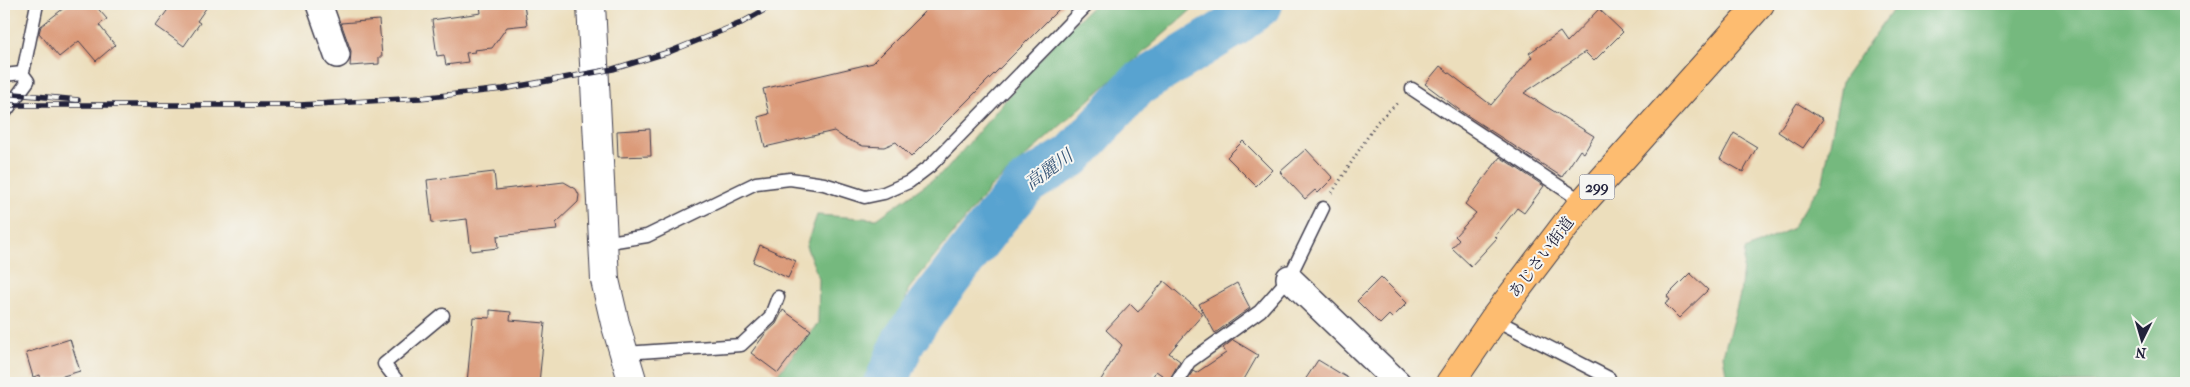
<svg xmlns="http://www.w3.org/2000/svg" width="2190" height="387" font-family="'IM FELL French Canon','Noto Serif JP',serif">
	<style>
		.forest { fill: #74b97e; stroke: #4b6e5c }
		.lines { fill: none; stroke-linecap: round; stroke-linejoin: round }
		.river { stroke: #59a3d0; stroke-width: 44 }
		.building { fill: #db9a78 }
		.service-casing { stroke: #403e4e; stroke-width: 15 }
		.minor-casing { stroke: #403e4e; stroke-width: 28 }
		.tertiary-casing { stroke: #403e4e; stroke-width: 30 }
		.trunk-casing { stroke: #403e4e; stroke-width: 30 }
		.path { stroke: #403e4e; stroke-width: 3; stroke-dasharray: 1 4; stroke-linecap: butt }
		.service { stroke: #fff; stroke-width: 12 }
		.minor { stroke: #fff; stroke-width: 25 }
		.tertiary { stroke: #fff; stroke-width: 28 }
		.trunk { stroke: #fdbc6f; stroke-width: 28 }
		.rail-casing { stroke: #22223b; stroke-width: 5.5 }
		.rail { stroke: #f6f6f2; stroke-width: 4; stroke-dasharray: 11; stroke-linecap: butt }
		.labels { text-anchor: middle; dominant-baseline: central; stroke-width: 4; stroke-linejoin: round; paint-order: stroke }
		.shield { fill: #f6f6f2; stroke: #626272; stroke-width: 1 }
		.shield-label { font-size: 15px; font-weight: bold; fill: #22223b }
		.street-label { font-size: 16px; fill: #22223b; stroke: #f6f6f2 }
		.water-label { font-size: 18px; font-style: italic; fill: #385677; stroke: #f6f6f2 }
	</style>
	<rect width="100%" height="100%" fill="#f6f6f2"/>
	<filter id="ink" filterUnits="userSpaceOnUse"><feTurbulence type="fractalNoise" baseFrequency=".02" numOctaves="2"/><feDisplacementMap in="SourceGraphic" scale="10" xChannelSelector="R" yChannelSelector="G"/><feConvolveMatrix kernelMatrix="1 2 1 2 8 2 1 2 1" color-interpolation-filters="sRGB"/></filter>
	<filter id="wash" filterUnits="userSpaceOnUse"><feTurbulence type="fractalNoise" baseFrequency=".0096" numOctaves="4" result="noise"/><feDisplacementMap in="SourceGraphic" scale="20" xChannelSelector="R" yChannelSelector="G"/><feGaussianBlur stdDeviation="1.12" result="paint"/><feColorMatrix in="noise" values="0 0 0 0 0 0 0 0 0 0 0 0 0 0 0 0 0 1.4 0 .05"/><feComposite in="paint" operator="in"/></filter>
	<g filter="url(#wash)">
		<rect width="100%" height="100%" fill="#ecdebc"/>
		<path class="forest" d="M1095,4h103l-208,184 -82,102 -7,31 -11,32 -18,30h-101l47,-60 1,-44 -13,-33 11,-31 60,4 69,-49 112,-132z
			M1897,4h289v379h-463l3,-9 -3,-19 17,-60 5,-45 46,-21 32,-48 19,-100z"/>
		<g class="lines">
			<path class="river" d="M886,383l18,-43 25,-35 67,-87 32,-36 44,-26 65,-71 96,-59 28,-22"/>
		</g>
		<g id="blocks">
			<path class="building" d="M69,4h25l13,15 -8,6 16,20 -19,16 -17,-20 -20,16 -20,-24 2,-7z
				M172,4h37l-12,17 3,2 -16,23 -28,-20z
				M493,4h31l3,21 -20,2 -15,21 -18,2 1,2 -9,1 2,9 -22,3 -2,-10 -7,1 -5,-36 49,-7 -1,-8z
				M932,4h132l-153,153 -15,-15 -12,5 -21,-1 -19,-8 -10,-7 -69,16 -7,-30 11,-3 -6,-25 110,-26z
				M1599,9l24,23 -29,29 -9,-9 -61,41 70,43 -10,17 -4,-3 -18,27 -100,-65 -37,-28 15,-18 51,39 41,-48 -3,-4 31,-21 7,10z
				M379,20l3,37h-3v7l-29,2 1,-15 -10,-28z
				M1797,103l26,16 -20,29 -25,-16z
				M650,129l1,27 -33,1 -1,-26z
				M1734,133l23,14 -14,25 -23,-13z
				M1243,141l29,29 -16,16 -29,-29z
				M1306,149l27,29 -15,15 -3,-3 -10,9 -25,-27z
				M1500,157l44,29 -20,27 -7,-5 -22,28 2,2 -26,28 -19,-18 7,-8 -4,-4 21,-23 -11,-9z
				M494,172l2,18 68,-8 12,7 3,6 -1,7 -22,21 1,7 -60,6 1,12 -27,3 -4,-32 -35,4 -5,-43z
				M760,245l36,16 -8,17 -35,-16z
				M1690,273l18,17 -29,28 -14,-14 5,-4 -3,-4z
				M1381,277l26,26 -15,15 -3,-3 -9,9 -23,-23z
				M1164,281l39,33 -34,39 11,8 -11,19 -13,-9 -7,12h-50l23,-38 -16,-15 24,-26 8,8z
				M1237,283l13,25 -35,25 -16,-29z
				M490,310l21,2 -1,8 35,3 -6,60h-72l6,-66 17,1z
				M783,310l28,20 -33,43 -27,-20 14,-19 11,-10z
				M70,339l10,32 -30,9 -1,-2 -8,2 -1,-5 -7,2 -7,-24z
				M1233,340l25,15 -16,28h-57l8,-12 3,2 30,-20 -3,-5z
				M1318,360l38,23h-53z"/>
		</g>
	</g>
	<g filter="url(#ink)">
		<use href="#blocks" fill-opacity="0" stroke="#403e4e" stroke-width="1"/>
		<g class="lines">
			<g class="service-casing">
				<path id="service" d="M4,75l18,-2 2,-5 13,-64
					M1412,89l171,113
					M4,114l24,-33 -6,-8
					M603,243l44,-7 109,-53 34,-4 34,5 41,13 19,-4 25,-11 21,-16 158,-162
					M1494,319l115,59
					M625,353l116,-8 29,-27 8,-21
					M399,383l-15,-19 59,-49
					M1176,383l13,-21 71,-51 29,-33 34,-70"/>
			</g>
			<g class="minor-casing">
				<path id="minor" d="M319,4l18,51
					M1289,278l109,105"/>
			</g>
			<g class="tertiary-casing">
				<path id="tertiary" d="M591,4l14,276 10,43 18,60"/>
			</g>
			<g class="trunk-casing">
				<path id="trunk" d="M1450,383l44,-64 89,-117 177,-198"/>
			</g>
			<path class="path" d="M1332,193l45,-71 22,-21"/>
			<use href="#service" class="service"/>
			<use href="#minor" class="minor"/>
			<use href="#tertiary" class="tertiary"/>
			<use href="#trunk" class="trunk"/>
			<g class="rail-casing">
				<path id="rail" d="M4,93l74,7
					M4,105h296l120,-7 83,-9 110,-20 56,-17 72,-29 34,-19"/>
			</g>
			<use href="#rail" class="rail"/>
		</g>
	</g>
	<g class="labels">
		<rect class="shield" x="1579.5" y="174.5" width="35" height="25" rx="4"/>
		<g class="shield-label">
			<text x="1597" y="187">299</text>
		</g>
		<g class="street-label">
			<text transform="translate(1541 257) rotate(-53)">あじさい街道</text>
		</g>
		<g class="water-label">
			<text transform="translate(1049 170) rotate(-36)">高麗川</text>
		</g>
	</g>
	<rect width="2190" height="387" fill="none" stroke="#f6f6f2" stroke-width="20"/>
	<g transform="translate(2142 340) rotate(185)" stroke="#f6f6f2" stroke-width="4" paint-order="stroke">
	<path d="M0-4L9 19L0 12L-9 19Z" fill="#22223b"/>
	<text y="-8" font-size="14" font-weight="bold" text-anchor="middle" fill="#22223b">N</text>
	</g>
</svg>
